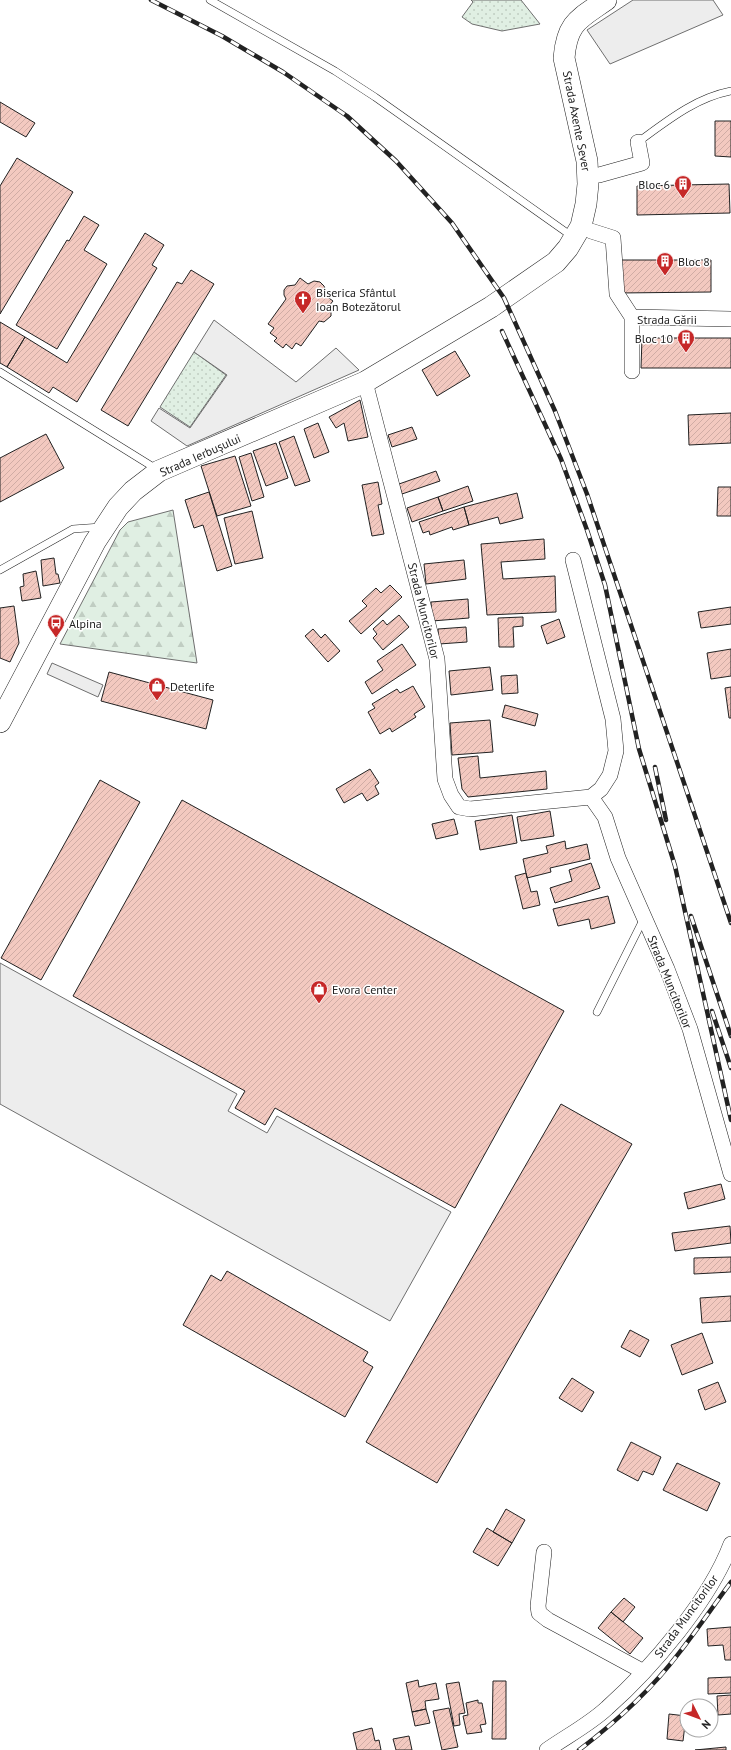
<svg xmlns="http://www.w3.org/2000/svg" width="731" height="1750" font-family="'PT Sans',sans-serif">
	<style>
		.grass { fill: url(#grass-dots); stroke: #6f6f6f }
		.forest { fill: url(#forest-firs); stroke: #6f6f6f }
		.parking { fill: #ededed; stroke: #6f6f6f }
		.building { fill: url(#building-hatch); stroke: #222 }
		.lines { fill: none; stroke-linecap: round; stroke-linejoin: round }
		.lane-casing { stroke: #222; stroke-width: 8 }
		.street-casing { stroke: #222; stroke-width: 16 }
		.secondary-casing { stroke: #222; stroke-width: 22 }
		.lane { stroke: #fff; stroke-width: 7 }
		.street { stroke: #fff; stroke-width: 15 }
		.secondary { stroke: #fff; stroke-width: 21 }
		.rail-casing { stroke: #222; stroke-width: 4.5 }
		.rail { stroke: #fff; stroke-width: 3; stroke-dasharray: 9; stroke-linecap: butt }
		.labels { text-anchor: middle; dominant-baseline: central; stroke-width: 3; stroke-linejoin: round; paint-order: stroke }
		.street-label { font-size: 12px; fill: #222; stroke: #fff }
		.poi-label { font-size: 12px; fill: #222; stroke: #fff; text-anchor: start }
	</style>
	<defs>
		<pattern id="grass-dots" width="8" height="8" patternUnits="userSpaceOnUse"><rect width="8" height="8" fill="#e0efe3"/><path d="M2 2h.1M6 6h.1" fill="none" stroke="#c0cdc2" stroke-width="1.8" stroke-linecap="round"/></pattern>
		<pattern id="forest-firs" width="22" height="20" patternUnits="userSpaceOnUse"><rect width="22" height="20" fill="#e0efe3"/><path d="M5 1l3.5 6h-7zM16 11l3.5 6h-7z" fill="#c0cdc2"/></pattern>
		<pattern id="building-hatch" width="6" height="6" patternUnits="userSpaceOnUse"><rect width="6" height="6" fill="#f3c9c0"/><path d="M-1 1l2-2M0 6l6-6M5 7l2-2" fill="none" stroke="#d0aca5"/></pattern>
	</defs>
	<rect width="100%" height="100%" fill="#fff"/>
	<path class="grass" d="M471,0h50l19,24 -38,7 -30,-7 -10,-7 11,-15z
		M194,352l32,23 -36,52 -30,-20z"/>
	<path class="forest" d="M173,510l24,153 -137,-19 60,-114 8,-8z"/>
	<path class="parking" d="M633,0h80l10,15 -113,49 -23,-34z
		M214,320l82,62 40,-34 23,22 -172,76 -36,-25 8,-13 31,20 37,-53 -33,-23z
		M52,663l51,22 -5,12 -51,-23z
		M0,963l237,131 -9,17 39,22 10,-17 174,96 -61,109 -390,-217z"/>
	<path class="building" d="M0,102l35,21 -9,14 -26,-15z
		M715,121h16v36l-16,-1z
		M17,158l56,34 -73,122v-128z
		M729,184l1,29 -93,2v-29z
		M84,216l15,9 -15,25 23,14 -50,85 -41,-24 51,-85 2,1z
		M145,233l19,12 -12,20 5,3 -80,134 -24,-15 -4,6 -42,-26 18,-30 42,26z
		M619,260h92v32l-92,1z
		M191,270l23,14 -86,142 -27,-16 76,-128 5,2z
		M300,278l8,6 6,-3 6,1 4,4 2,5v5l7,5 -5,6 3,5v4l-7,6 -5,-1 -18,25 -5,-3 -4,6 -6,-5 -3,4 -9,-7 3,-3 -7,-5 4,-5 -6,-4 18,-25 -2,-4v-5l3,-4 8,-1z
		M0,322l25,15 -18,30 -7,-4z
		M642,338h89v30h-90z
		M455,351l15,25 -33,20 -15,-26z
		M360,400l8,37 -20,4 -4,-18 -8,5 -7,-11z
		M731,413v30l-42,2 -1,-30z
		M318,423l11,29 -15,6 -10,-29z
		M412,427l5,12 -25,8 -4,-12z
		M46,434l18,34 -64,34v-44z
		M294,436l16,45 -15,5 -16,-44z
		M276,443l12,35 -22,8 -13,-35z
		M251,453l13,44 -12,4 -13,-44z
		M235,456l16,50 -34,10 -16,-50z
		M436,471l4,10 -38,13 -3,-10z
		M378,482l4,22 -4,1 6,29 -12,2 -10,-51z
		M468,486l5,15 -30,10 -5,-14z
		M718,487h13v29h-14z
		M209,492l23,74 -15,5 -14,-46 -9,3 -9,-28z
		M517,493l6,25 -23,6 -2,-7 -29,8 -5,-18z
		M438,497l5,14 -31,11 -5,-14z
		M464,507l5,18 -16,5 -1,-3 -22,8 -1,-4 -6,2 -4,-11z
		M252,511l11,47 -28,6 -11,-46z
		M544,539l1,20 -44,3 2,17 52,-3 1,36 -69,3 -6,-71z
		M54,558l2,16h2l2,9 -17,3 -2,-26z
		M464,560l2,19 -40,5 -2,-20z
		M36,571l5,27 -19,3 -2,-14 4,-1 -1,-12z
		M390,585l12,12 -41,37 -12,-13 18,-15 -5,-5 14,-13 5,5z
		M468,599l1,19 -37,3 -1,-19z
		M14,606l5,37 -9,19 -10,-4v-50z
		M731,607v17l-30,4 -3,-16z
		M399,615l10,12 -26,23 -10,-12 4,-4 -4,-5 10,-9 4,5z
		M523,617v9l-10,1 1,20h-15l-1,-29z
		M559,619l6,18 -18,7 -6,-18z
		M466,627l1,15 -28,2 -1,-15z
		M313,629l8,9 4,-4 15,17 -12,11 -23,-26z
		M402,644l14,21 -44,29 -7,-12 18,-12 -6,-9z
		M731,649v27l-20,3 -4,-26z
		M490,667l3,23 -42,5 -2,-24z
		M109,672l104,28 -7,29 -105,-28z
		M517,675l1,18 -16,1 -1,-18z
		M413,686l12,21 -11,7 2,3 -24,15 -2,-4 -10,6 -12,-22 7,-4 -3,-4 25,-15 3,4z
		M731,687v31h-2l-4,-30z
		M505,705l33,9 -3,12 -33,-9z
		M490,720l3,32 -41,3 -2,-32z
		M478,756l2,22 66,-7 1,18 -79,8 -6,-8 -4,-31z
		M370,769l9,14 -4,3 4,8 -12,7 -5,-8 -18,10 -8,-14z
		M100,780l40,22 -99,178 -40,-22z
		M182,800l382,211 -109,197 -180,-100 -10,17 -30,-17 10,-17 -172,-95z
		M550,811l4,25 -33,5 -4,-24z
		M512,815l5,28 -37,7 -5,-29z
		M454,819l4,15 -22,5 -4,-15z
		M565,841l1,8 21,-5 3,15 -40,9 1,4 -24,6 -4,-19 25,-6 -2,-7z
		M591,863l9,25 -45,15 -5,-15 22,-7 -3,-11z
		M526,873l5,19 6,-1 3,14 -17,4 -8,-33z
		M608,896l7,27 -24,6 -2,-10 -31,7 -5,-17z
		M561,1104l71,40 -195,339 -71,-41z
		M721,1184l4,15 -37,10 -4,-16z
		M730,1226l1,17 -56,8 -3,-18z
		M731,1257v15l-37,2v-16z
		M227,1271l141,81 -5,9 10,6 -28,50 -162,-92 28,-50 10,6z
		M731,1296v25l-29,2 -2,-25z
		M630,1330l19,10 -9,17 -19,-10z
		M702,1333l11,30 -31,12 -11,-30z
		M572,1378l22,14 -12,20 -23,-14z
		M718,1382l8,20 -21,8 -7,-20z
		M631,1442l30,15 -8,18 -10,-4 -5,10 -21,-11z
		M677,1463l43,20 -13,28 -44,-21z
		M506,1509l19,11 -13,23 -19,-11z
		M487,1528l25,15 -14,23 -25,-14z
		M624,1598l11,9 -12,15 -12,-10z
		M611,1612l32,26 -13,16 -32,-26z
		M731,1627v33h-6l-2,-15 -15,1 -1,-17z
		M731,1677v16l-23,1v-16z
		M418,1680l1,7 17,-4 3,16 -14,2 1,8 -14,3 -6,-29z
		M493,1681h13v58h-14z
		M459,1682l6,31 -6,1 1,11 -6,1 -8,-42z
		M731,1695v19l-13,1 -1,-19z
		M478,1700v3h4l4,21 -6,1 2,7 -15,2 -4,-18 5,-1 -2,-12z
		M449,1708l9,39 -16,3 -9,-39z
		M426,1709l4,14 -15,3 -3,-14z
		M669,1714l17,2 -3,25 -16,-2z
		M372,1728l3,13 4,-1 2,10h-24l-4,-17z
		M409,1736l3,14h-16l-3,-11z
		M726,1747v3h-31z"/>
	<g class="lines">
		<g class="lane-casing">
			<path id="lane" d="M210,0l125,71 40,26 198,140
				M638,142c29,-21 57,-44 93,-51
				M0,372l158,98
				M0,570l73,-41 28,-2
				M597,1012l47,-94"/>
		</g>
		<g class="street-casing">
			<path id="street" d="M599,175l43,-12 -4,-21
				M591,231l22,7 4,56 15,23
				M632,371v-54l99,2
				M365,382l72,277 8,120 6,16 8,12 11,2 121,-12 10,-8 9,-14 6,-24 -3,-32 -40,-159
				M591,797l14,20 13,41 49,111 23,60 41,145
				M544,1552l-6,54 1,7 9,7 96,52
				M547,1750c20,-14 43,-26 60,-42 45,-40 103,-108 124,-164"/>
		</g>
		<g class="secondary-casing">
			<path id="secondary" d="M0,722l95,-180 23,-35 15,-16 26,-20 206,-89 126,-75 65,-45 12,-14 13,-22 5,-22 2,-20 -1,-23 -23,-103c3,-36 15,-39 42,-58"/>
		</g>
		<use href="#lane" class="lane"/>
		<use href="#street" class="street"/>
		<use href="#secondary" class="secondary"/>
		<g class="rail-casing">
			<path id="rail" d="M151,0l71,36 61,36 64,44 49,45 56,62 52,75 51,113 32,83 144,429
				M502,331l59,128 26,71 18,55 34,164 36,117 56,254
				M655,767l11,53
				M691,916l40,120
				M712,1011l19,57
				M579,1750c37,-28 72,-60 100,-97 18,-23 35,-48 52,-71"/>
		</g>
		<use href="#rail" class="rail"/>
	</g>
	<defs>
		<g id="building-pin" transform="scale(0.9)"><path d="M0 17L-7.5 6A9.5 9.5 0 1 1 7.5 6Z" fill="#c62828" stroke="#fff"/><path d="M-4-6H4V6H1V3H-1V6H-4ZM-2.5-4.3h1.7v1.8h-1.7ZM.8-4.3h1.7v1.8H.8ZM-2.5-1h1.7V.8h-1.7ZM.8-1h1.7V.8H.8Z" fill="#fff"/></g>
		<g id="church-pin" transform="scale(0.9)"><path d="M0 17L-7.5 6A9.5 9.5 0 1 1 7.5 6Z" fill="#c62828" stroke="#fff"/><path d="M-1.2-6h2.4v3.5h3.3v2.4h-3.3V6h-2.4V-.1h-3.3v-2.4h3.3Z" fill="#fff"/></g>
		<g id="bus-pin" transform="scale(0.9)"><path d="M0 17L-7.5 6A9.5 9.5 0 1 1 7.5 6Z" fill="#c62828" stroke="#fff"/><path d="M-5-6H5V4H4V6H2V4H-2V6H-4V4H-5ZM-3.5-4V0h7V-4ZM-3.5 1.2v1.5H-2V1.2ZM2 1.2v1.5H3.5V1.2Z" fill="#fff"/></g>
		<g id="shop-pin" transform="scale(0.9)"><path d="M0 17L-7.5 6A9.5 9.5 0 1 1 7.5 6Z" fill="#c62828" stroke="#fff"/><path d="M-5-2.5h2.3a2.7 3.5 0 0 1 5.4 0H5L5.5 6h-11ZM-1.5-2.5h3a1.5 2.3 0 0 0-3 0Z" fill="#fff"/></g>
	</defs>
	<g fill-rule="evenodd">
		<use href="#building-pin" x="683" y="184"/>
		<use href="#building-pin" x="665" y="261"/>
		<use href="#church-pin" x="303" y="299"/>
		<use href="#building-pin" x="686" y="338"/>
		<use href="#bus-pin" x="56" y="623"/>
		<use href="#shop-pin" x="157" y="686"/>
		<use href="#shop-pin" x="319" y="989"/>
	</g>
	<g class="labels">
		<g class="street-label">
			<text transform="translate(577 121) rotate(79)">Strada Axente Sever</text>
			<text x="667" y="319">Strada Gării</text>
			<text transform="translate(200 455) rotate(-24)">Strada Ierbușului</text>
			<text transform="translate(424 611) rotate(76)">Strada Muncitorilor</text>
			<text transform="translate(670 982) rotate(68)">Strada Muncitorilor</text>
			<text transform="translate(686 1616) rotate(-54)">Strada Muncitorilor</text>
		</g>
		<g class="poi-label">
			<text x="670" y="184" text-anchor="end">Bloc 6</text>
			<text x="678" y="261">Bloc 8</text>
			<text x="316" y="292">Biserica Sfântul<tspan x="316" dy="14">Ioan Botezătorul</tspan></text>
			<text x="673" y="338" text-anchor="end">Bloc 10</text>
			<text x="69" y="623">Alpina</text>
			<text x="170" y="686">Deterlife</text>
			<text x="332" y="989">Evora Center</text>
		</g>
	</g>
	<g transform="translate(699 1718) rotate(132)"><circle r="19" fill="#ffffff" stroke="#a7a7a7"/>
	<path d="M0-3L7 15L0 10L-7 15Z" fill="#c62828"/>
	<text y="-6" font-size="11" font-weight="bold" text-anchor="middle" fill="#222222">N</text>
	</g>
</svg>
